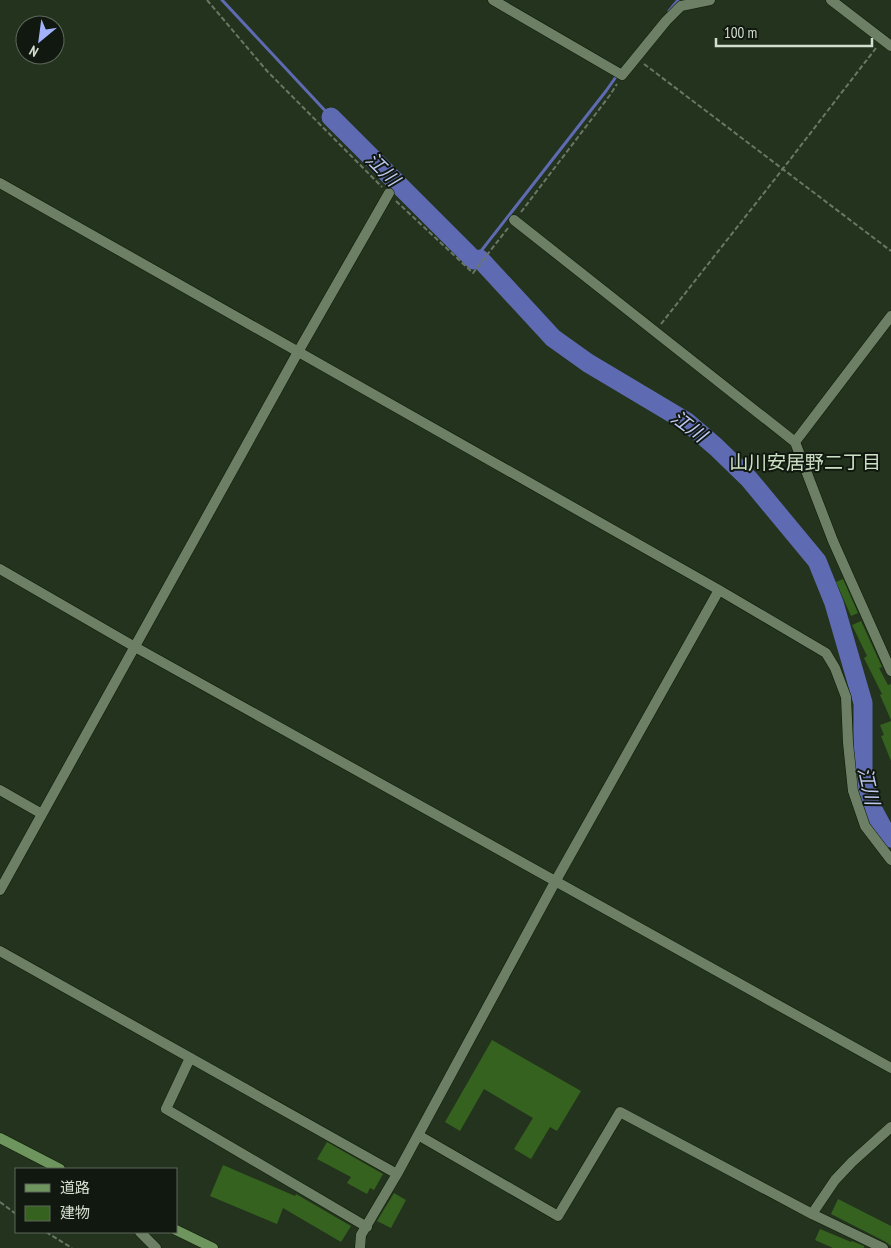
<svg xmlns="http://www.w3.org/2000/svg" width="891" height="1248" font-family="'PT Sans Narrow','Noto Sans JP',sans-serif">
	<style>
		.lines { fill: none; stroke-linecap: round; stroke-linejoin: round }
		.stream { stroke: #5e6bb2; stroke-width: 3 }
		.river { stroke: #5e6bb2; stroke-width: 19 }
		.building { fill: #35631f }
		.street-casing { stroke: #0c1a06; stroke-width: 11 }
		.secondary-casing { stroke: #0c1a06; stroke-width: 11 }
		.path { stroke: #6a7765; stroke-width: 2; stroke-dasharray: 5 2.5; stroke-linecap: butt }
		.street { stroke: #6d8066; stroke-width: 10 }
		.secondary { stroke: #6e955e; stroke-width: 10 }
		.labels { text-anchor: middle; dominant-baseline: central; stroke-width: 4; stroke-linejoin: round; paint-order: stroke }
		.water-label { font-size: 19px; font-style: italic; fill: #bfc9f1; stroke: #11180f }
		.neighbourhood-label { font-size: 19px; fill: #cbe0c4; stroke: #11180f }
	</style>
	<rect width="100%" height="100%" fill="#23331d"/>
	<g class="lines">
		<path class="stream" d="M222,0l109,117
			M669,11l9,-11
			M474,260l132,-169 12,-17"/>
		<path class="river" d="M331,117l143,143 6,-1 73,79 35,25 99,59 29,25 33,32 68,82 17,42 29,100v73l7,28 14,26 7,8"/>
	</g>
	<path class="building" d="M843,579l15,34 -7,3 -15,-34z
		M861,621l21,46 -3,1 9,17 3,-1v36l-11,-25 2,-1 -18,-36 3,-2 -15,-31z
		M891,721v40l-10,-25 3,-1 -4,-10z
		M492,1040l89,51 -24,40 -7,-4 -19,32 -17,-10 19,-31 -49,-29 -24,42 -15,-9z
		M327,1142l56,32 -9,16 -4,-2 -3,6 -20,-11 4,-6 -34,-18z
		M223,1165l72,31 1,-2 55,32 -10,16 -58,-34 -6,16 -67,-28z
		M394,1193l12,7 -15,28 -14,-7z
		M838,1199l53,27v20l-5,-4 -55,-28z
		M820,1229l31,13 1,-1 12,5v2h-31l-18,-8z"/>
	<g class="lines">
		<g class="street-casing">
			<path id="street" d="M493,0l129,75 44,-54 15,-15 29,-6
				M831,0l60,46
				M0,183l719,407 107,63 9,15 11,29 2,46 5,48 12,35 26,34
				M514,220l281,222 38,99 58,130
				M795,442l96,-126
				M0,569l135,78 756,421
				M0,790l42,24
				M0,890l298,-538 91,-159
				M0,951l397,223
				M190,1058l-24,51 201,118
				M418,1135l140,81 62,-104 192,102 71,34
				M812,1214l23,-34 17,-18 39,-35
				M140,1232l16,16
				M360,1248l1,-13 36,-61 158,-292 164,-292"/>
		</g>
		<g class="secondary-casing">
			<path id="secondary" d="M0,1138l60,31
				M176,1230l37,18"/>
		</g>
		<path class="path" d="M207,0l60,71 115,116
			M644,64l247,187
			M396,201l77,72 35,-45
			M521,212l89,-117 7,-11
			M661,324l121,-154 94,-122
			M0,1202l16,12
			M46,1232l26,16"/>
		<use href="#street" class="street"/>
		<use href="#secondary" class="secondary"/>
	</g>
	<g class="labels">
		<g class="water-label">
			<text transform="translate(383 169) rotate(45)">江川</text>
			<text transform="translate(689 426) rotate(37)">江川</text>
			<text transform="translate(869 786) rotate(77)">江川</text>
		</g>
		<g class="neighbourhood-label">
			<text x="805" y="462">山川安居野二丁目</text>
		</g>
	</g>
	<rect x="15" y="1168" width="162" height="65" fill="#11180f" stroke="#5f675c"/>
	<rect x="25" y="1184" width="25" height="8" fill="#6e955e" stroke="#5f675c"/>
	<text x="60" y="1193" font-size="15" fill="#d4ded0">道路</text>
	<rect x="25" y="1206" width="25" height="15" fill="#35631f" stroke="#5f675c"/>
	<text x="60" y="1218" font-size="15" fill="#d4ded0">建物</text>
	<g transform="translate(40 40) rotate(209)"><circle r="24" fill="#11180f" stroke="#5f675c"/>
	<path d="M0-4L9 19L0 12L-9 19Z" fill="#a2b2fd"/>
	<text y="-8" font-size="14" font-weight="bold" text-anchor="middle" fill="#d4ded0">N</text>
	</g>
	<path d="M716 38v8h156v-8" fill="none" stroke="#d4ded0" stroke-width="2.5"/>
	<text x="724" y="38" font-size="15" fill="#d4ded0" stroke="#11180f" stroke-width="4" paint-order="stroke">100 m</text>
</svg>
